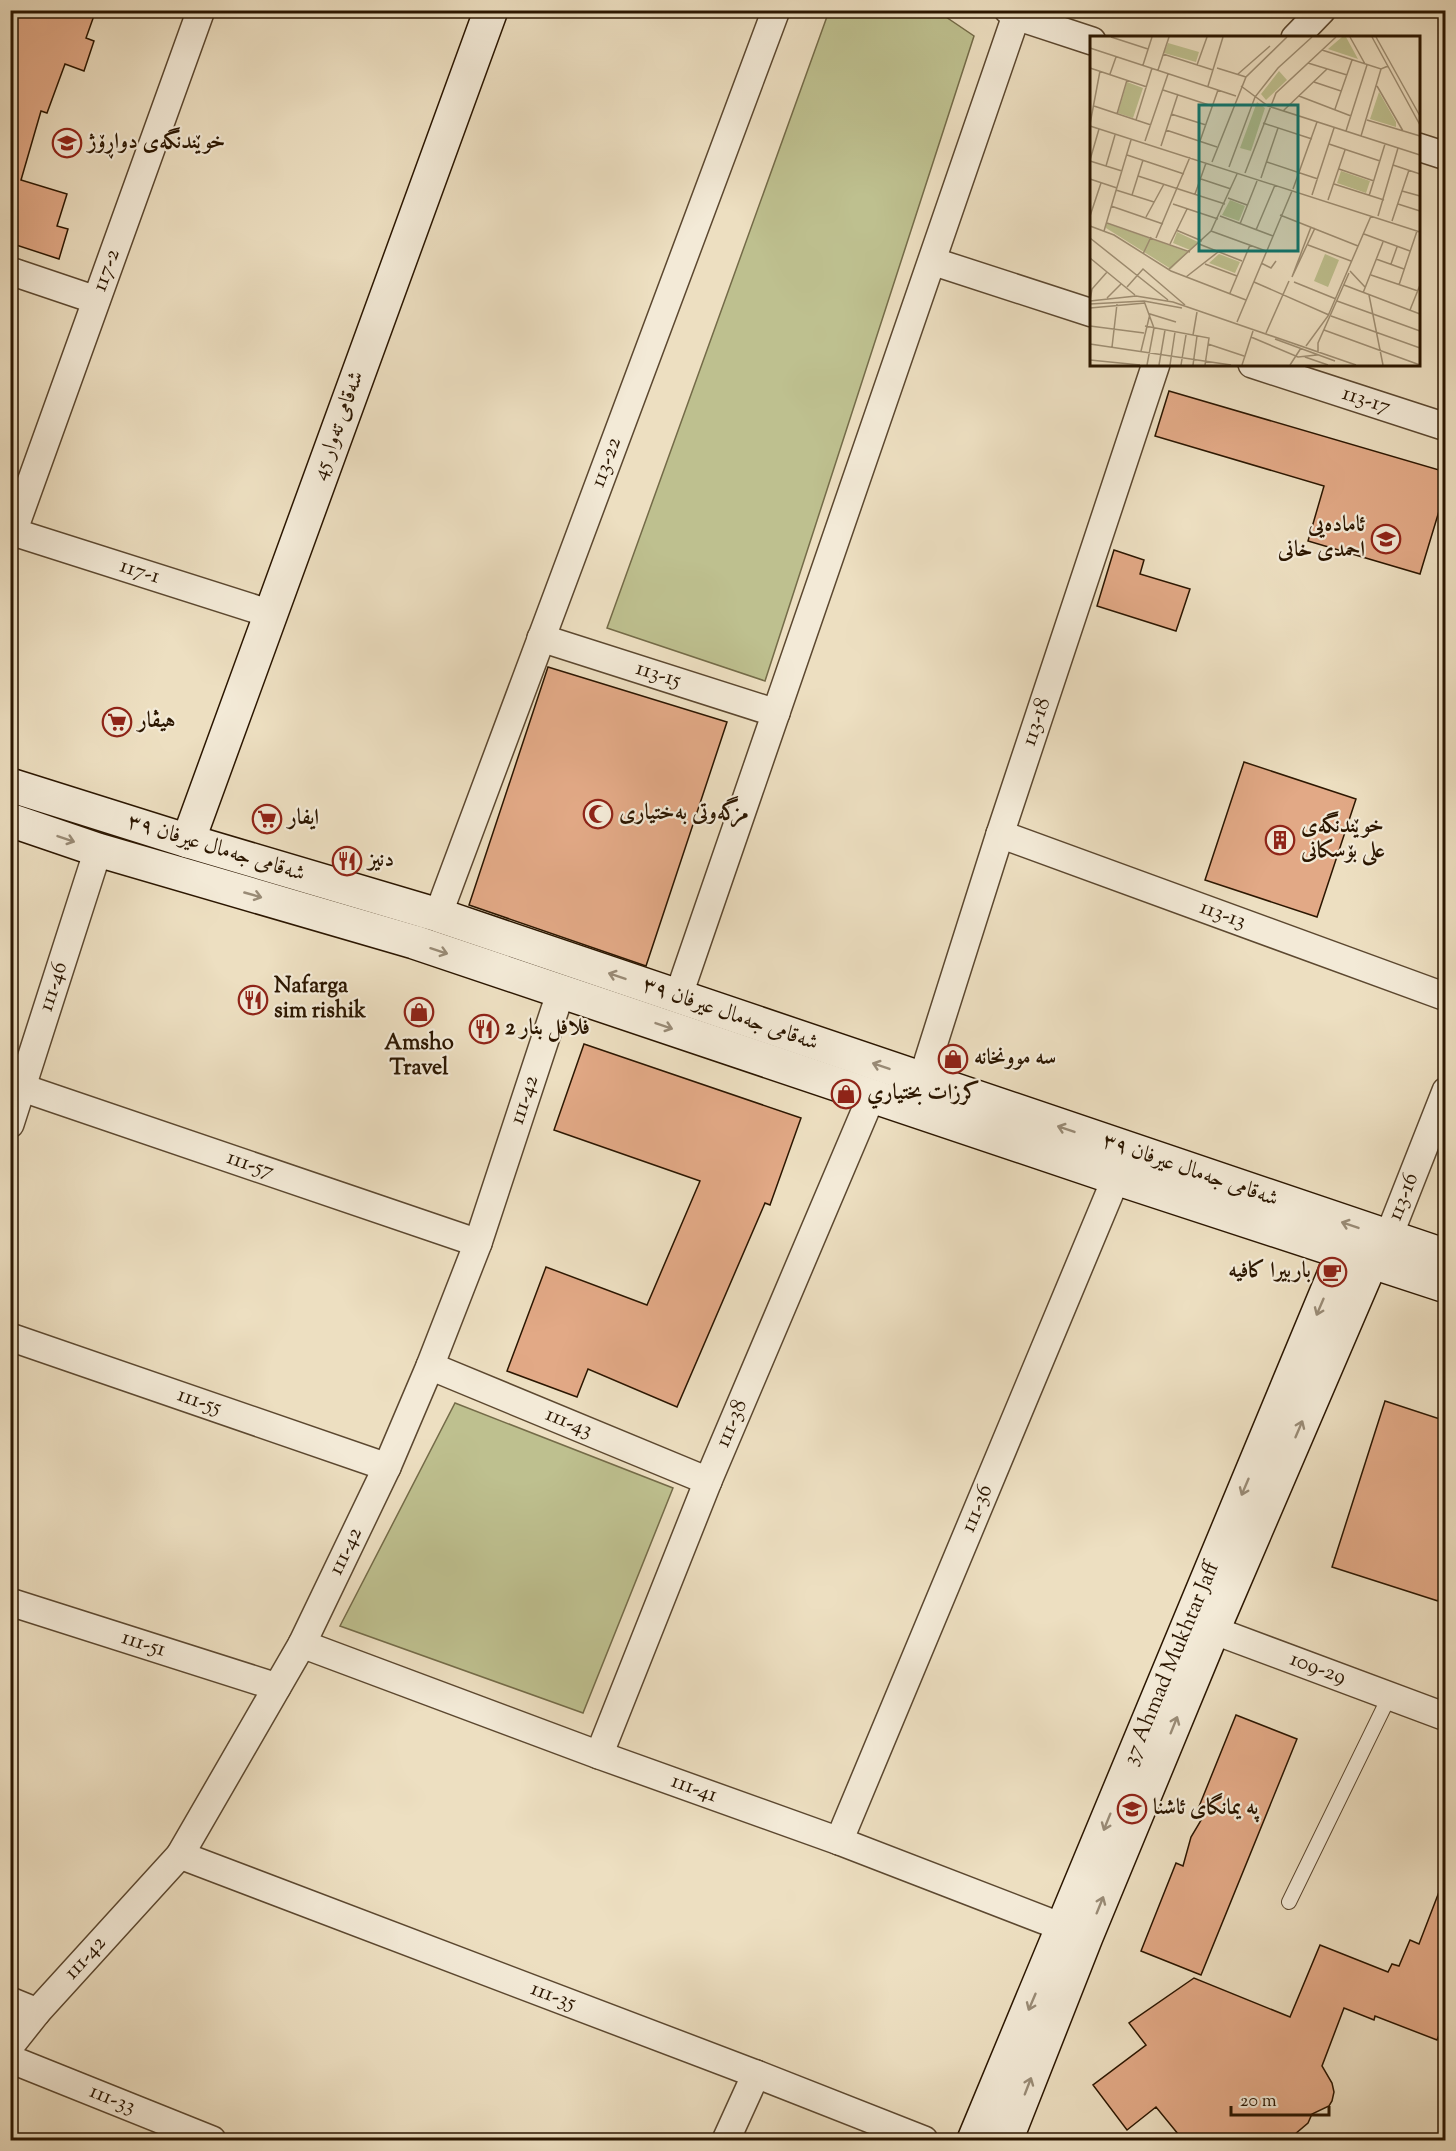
<svg xmlns="http://www.w3.org/2000/svg" width="1456" height="2151" font-family="'Sorts Mill Goudy',Amiri,serif">
	<style>
		.green { fill: #bec08f; stroke: #746b48; stroke-width: 1.5 }
		.building { fill: #e2a986; stroke: #2b1600; stroke-width: 1.5 }
		.lines { fill: none; stroke-linecap: round; stroke-linejoin: round }
		.lane-casing { stroke: #5c4830; stroke-width: 16 }
		.street-casing { stroke: #5c4830; stroke-width: 30 }
		.secondary-casing { stroke: #2b1600; stroke-width: 36 }
		.lane { stroke: #f3ead7; stroke-width: 14 }
		.street { stroke: #f3ead7; stroke-width: 27 }
		.secondary { stroke: #f3ead7; stroke-width: 33 }
		.oneway { stroke: #998b76 }
		.labels { text-anchor: middle; dominant-baseline: central; stroke-width: 4.5; stroke-linejoin: round; paint-order: stroke }
		.poi-label { font-size: 22px; font-weight: bold; fill: #2b1600; stroke: #f3ead7; text-anchor: start }
		.street-label { font-size: 22px; fill: #2b1600; stroke: #f3ead7 }
		.inset-road { fill: none; stroke: #9f8f74; stroke-width: 1.5 }
		.view { fill: #0f766e; fill-opacity: 0.15; stroke: #0f766e; stroke-width: 3 }
		.inset-edge { fill: none; stroke: #2b1600; stroke-width: 3 }
	</style>
	<rect width="100%" height="100%" fill="#eddfc1"/>
	<filter id="stains"><feTurbulence type="fractalNoise" baseFrequency=".00333" numOctaves="4"/><feColorMatrix values="0 0 0 0 .2 0 0 0 0 .09 0 0 0 0 .02 0 0 0 .5 -.17"/></filter>
	<radialGradient id="worn" r=".72"><stop offset=".6" stop-color="#630" stop-opacity="0"/><stop offset="1" stop-color="#630" stop-opacity=".3"/></radialGradient>
	<path class="green" d="M829,11h108l37,25 -209,645 -158,-53z
		M455,1403l218,85 -90,225 -243,-87z"/>
	<path class="building" d="M10,10h86l-10,28 8,3 -10,30 -19,-7 -18,49 -6,-2 -20,69 46,14 -10,32 11,3 -9,30 -49,-16z
		M1169,391l277,81v16l-26,86 -112,-33 16,-55 -169,-50z
		M1114,550l30,10 -4,14 50,15 -14,42 -79,-25z
		M548,667l179,55 -81,244 -177,-61z
		M1244,762l112,37 -39,118 -112,-37z
		M584,1044l217,74 -31,87 -5,-2 -88,204 -89,-38 -11,28 -70,-26 39,-104 101,38 53,-124 -146,-51z
		M1385,1401l61,20v155l-8,25 -106,-34z
		M1236,1715l61,24 -96,236 -60,-24 35,-88 7,3 8,-29 15,-25 -8,-3z
		M1444,1879l2,138 -9,23 -62,-24 -1,4 -30,-12 -22,58 10,17 2,9 -2,9 -3,5 -17,8 -4,9 -20,17h-105l-27,-33 -29,23 -34,-45 53,-40 -17,-22 65,-45 96,39 30,-72 68,27 4,-8 7,2 11,-26 9,4z"/>
	<g class="lines">
		<g class="lane-casing">
			<path id="lane" d="M1289,1902l101,-207"/>
		</g>
		<g class="street-casing">
			<g id="street">
				<path d="M1008,10l8,6 76,25"/>
				<path d="M1295,38l27,-28"/>
				<path d="M1418,147l28,9"/>
				<path d="M941,264l151,49"/>
				<path d="M10,271l86,29"/>
				<path id="s1" d="M1252,364l194,63"/>
				<path id="s2" d="M10,531l261,83"/>
				<path id="s3" d="M13,532l188,-522"/>
				<path id="s4" d="M541,638l235,75"/>
				<path id="s5" d="M1000,834l446,163"/>
				<path id="s6" d="M438,915l338,-905"/>
				<path d="M678,997l338,-981 4,-6"/>
				<path id="s7" d="M922,1080l78,-246 156,-470"/>
				<path id="s8" d="M23,1088l455,155"/>
				<path id="s9" d="M10,1124l88,-274"/>
				<path id="s10" d="M1388,1238l58,-147"/>
				<path id="s11" d="M10,1337l377,130"/>
				<path id="s12" d="M430,1366l278,115"/>
				<path id="s13" d="M10,1602l267,85"/>
				<path id="s14" d="M1194,1623l252,94"/>
				<path id="s15" d="M302,1644l297,111 240,86 241,93"/>
				<path id="s16" d="M599,1755l109,-274 164,-386"/>
				<path id="s17" d="M839,1841l277,-663"/>
				<path id="s18" d="M180,1855l576,219 168,66"/>
				<path d="M10,2001l27,11"/>
				<path id="s19" d="M10,2046l27,-34 143,-157 122,-211 85,-177 43,-101 48,-123 83,-252"/>
				<path id="s20" d="M10,2059l202,81"/>
				<path d="M726,2140l30,-66"/>
			</g>
		</g>
		<g class="secondary-casing">
			<g id="secondary">
				<path d="M10,785l178,56 250,74 1008,341"/>
				<path d="M10,820l88,30 316,92 702,236 330,108"/>
				<path d="M188,841l303,-831"/>
				<path id="s21" d="M974,2140l369,-887"/>
				<path d="M1006,2140l80,-203 127,-307 158,-368"/>
			</g>
		</g>
		<use href="#lane" class="lane"/>
		<use href="#street" class="street"/>
		<use href="#secondary" class="secondary"/>
	</g>
	<defs><path id="oneway-shaft" d="M-6 0H5M1.5-3L5.5 0L1.5 3" fill="none" stroke-width="1.6" stroke-linecap="round" stroke-linejoin="round" transform="scale(1.5)"/></defs>
	<g class="oneway">
		<use href="#oneway-shaft" transform="translate(66 839) rotate(19)"/>
		<use href="#oneway-shaft" transform="translate(253 895) rotate(16)"/>
		<use href="#oneway-shaft" transform="translate(439 951) rotate(18)"/>
		<use href="#oneway-shaft" transform="translate(617 976) rotate(-161)"/>
		<use href="#oneway-shaft" transform="translate(664 1026) rotate(19)"/>
		<use href="#oneway-shaft" transform="translate(881 1066) rotate(-161)"/>
		<use href="#oneway-shaft" transform="translate(1066 1129) rotate(-161)"/>
		<use href="#oneway-shaft" transform="translate(1350 1225) rotate(-161)"/>
		<use href="#oneway-shaft" transform="translate(1320 1307) rotate(113)"/>
		<use href="#oneway-shaft" transform="translate(1299 1429) rotate(-67)"/>
		<use href="#oneway-shaft" transform="translate(1245 1487) rotate(113)"/>
		<use href="#oneway-shaft" transform="translate(1174 1725) rotate(-68)"/>
		<use href="#oneway-shaft" transform="translate(1107 1822) rotate(112)"/>
		<use href="#oneway-shaft" transform="translate(1100 1905) rotate(-68)"/>
		<use href="#oneway-shaft" transform="translate(1032 2002) rotate(113)"/>
		<use href="#oneway-shaft" transform="translate(1028 2086) rotate(-69)"/>
	</g>
	<defs>
		<g id="school-ring" transform="scale(1.5)"><circle r="9.5" fill="#f3ead7" stroke="#8f2418" stroke-width="1.5"/><path d="M0-5L7-2L0 1L-7-2ZM-4 1L0 2.5L4 1V4Q0 6-4 4Z" fill="#8f2418"/></g>
		<g id="supermarket-ring" transform="scale(1.5)"><circle r="9.5" fill="#f3ead7" stroke="#8f2418" stroke-width="1.5"/><path d="M-6-5.5h2.5l.6 2H6L4.5 2H-2.5L-4.4-4H-6ZM-1.5 3.2a1.3 1.3 0 1 0 .1 0ZM3 3.2a1.3 1.3 0 1 0 .1 0Z" fill="#8f2418"/></g>
		<g id="mosque-ring" transform="scale(1.5)"><circle r="9.5" fill="#f3ead7" stroke="#8f2418" stroke-width="1.5"/><path d="M3.5-4.9A6 6 0 1 0 3.5 4.9A5 5 0 1 1 3.5-4.9Z" fill="#8f2418"/></g>
		<g id="building-ring" transform="scale(1.5)"><circle r="9.5" fill="#f3ead7" stroke="#8f2418" stroke-width="1.5"/><path d="M-4-6H4V6H1V3H-1V6H-4ZM-2.5-4.3h1.7v1.8h-1.7ZM.8-4.3h1.7v1.8H.8ZM-2.5-1h1.7V.8h-1.7ZM.8-1h1.7V.8H.8Z" fill="#8f2418"/></g>
		<g id="restaurant-ring" transform="scale(1.5)"><circle r="9.5" fill="#f3ead7" stroke="#8f2418" stroke-width="1.5"/><path d="M-5-6h1v4h1v-4h1v4h1v-4h1v5L-1.5 .5V6h-2V.5L-5-1ZM5-6V6H3V1.5H1.5Q1.5-4 5-6Z" fill="#8f2418"/></g>
		<g id="shop-ring" transform="scale(1.5)"><circle r="9.5" fill="#f3ead7" stroke="#8f2418" stroke-width="1.5"/><path d="M-5-2.5h2.3a2.7 3.5 0 0 1 5.4 0H5L5.5 6h-11ZM-1.5-2.5h3a1.5 2.3 0 0 0-3 0Z" fill="#8f2418"/></g>
		<g id="cafe-ring" transform="scale(1.5)"><circle r="9.5" fill="#f3ead7" stroke="#8f2418" stroke-width="1.5"/><path d="M-5.5-4.5H6V0H3Q3 3.5 0 3.5H-2.5Q-5.5 3.5-5.5 0ZM3-3.2v2h1.7v-2ZM-6 4.5H4V6H-6Z" fill="#8f2418"/></g>
	</defs>
	<g fill-rule="evenodd">
		<use href="#school-ring" x="67" y="143"/>
		<use href="#school-ring" x="1386" y="539"/>
		<use href="#supermarket-ring" x="117" y="722"/>
		<use href="#mosque-ring" x="598" y="814"/>
		<use href="#supermarket-ring" x="267" y="819"/>
		<use href="#building-ring" x="1280" y="840"/>
		<use href="#restaurant-ring" x="347" y="861"/>
		<use href="#restaurant-ring" x="253" y="1000"/>
		<use href="#shop-ring" x="419" y="1012"/>
		<use href="#restaurant-ring" x="484" y="1029"/>
		<use href="#shop-ring" x="953" y="1059"/>
		<use href="#shop-ring" x="846" y="1094"/>
		<use href="#cafe-ring" x="1332" y="1272"/>
		<use href="#school-ring" x="1132" y="1809"/>
	</g>
	<g class="labels">
		<g class="poi-label">
			<text x="88" y="143">خوێندنگەی دواڕۆژ</text>
			<text x="1365" y="526" text-anchor="end">ئامادەیی<tspan x="1365" dy="25">احمدی خانی</tspan></text>
			<text x="138" y="722">هيڤار</text>
			<text x="619" y="814">مزگەوتی بەختیاری</text>
			<text x="288" y="819">ايفار</text>
			<text x="1301" y="827">خوێندنگەی<tspan x="1301" dy="25">علی بۆسکانی</tspan></text>
			<text x="368" y="861">دنيز</text>
			<text x="274" y="987">Nafarga<tspan x="274" dy="25">sim rishik</tspan></text>
			<text x="505" y="1029">فلافل بنار 2</text>
			<text x="419" y="1044" text-anchor="middle">Amsho<tspan x="419" dy="25">Travel</tspan></text>
			<text x="974" y="1059">سه موونخانه</text>
			<text x="867" y="1094">كرزات بختياري</text>
			<text x="1311" y="1272" text-anchor="end">باربيرا كافيه</text>
			<text x="1153" y="1809">په یمانگای ئاشنا</text>
		</g>
		<g class="street-label">
			<text stroke="none"><textPath href="#s3" startOffset="278">117-2</textPath></text>
			<text stroke="none"><textPath href="#s1" startOffset="120">113-17</textPath></text>
			<text transform="translate(339 426) rotate(-70)">شەقامی تەوار 45</text>
			<text stroke="none"><textPath href="#s6" startOffset="483">113-22</textPath></text>
			<text stroke="none"><textPath href="#s2" startOffset="136">117-1</textPath></text>
			<text stroke="none"><textPath href="#s4" startOffset="123">113-15</textPath></text>
			<text stroke="none"><textPath href="#s7" startOffset="376">113-18</textPath></text>
			<text transform="translate(216 849) rotate(17)">شەقامی جەمال عیرفان ٣٩</text>
			<text stroke="none"><textPath href="#s5" startOffset="237">113-13</textPath></text>
			<text stroke="none"><textPath href="#s9" startOffset="144">111-46</textPath></text>
			<text transform="translate(730 1015) rotate(19)">شەقامی جەمال عیرفان ٣٩</text>
			<text stroke="none"><textPath href="#s19" startOffset="1088">111-42</textPath></text>
			<text stroke="none"><textPath href="#s8" startOffset="240">111-57</textPath></text>
			<text transform="translate(1190 1171) rotate(19)">شەقامی جەمال عیرفان ٣٩</text>
			<text stroke="none"><textPath href="#s10" startOffset="44">113-16</textPath></text>
			<text stroke="none"><textPath href="#s11" startOffset="200">111-55</textPath></text>
			<text stroke="none"><textPath href="#s12" startOffset="150">111-43</textPath></text>
			<text stroke="none"><textPath href="#s16" startOffset="357">111-38</textPath></text>
			<text stroke="none"><textPath href="#s17" startOffset="360">111-36</textPath></text>
			<text stroke="none"><textPath href="#s19" startOffset="602">111-42</textPath></text>
			<text stroke="none"><textPath href="#s13" startOffset="140">111-51</textPath></text>
			<text stroke="none"><textPath href="#s21" startOffset="516">37 Ahmad Mukhtar Jaff</textPath></text>
			<text stroke="none"><textPath href="#s14" startOffset="132">109-29</textPath></text>
			<text stroke="none"><textPath href="#s15" startOffset="418">111-41</textPath></text>
			<text stroke="none"><textPath href="#s19" startOffset="116">111-42</textPath></text>
			<text stroke="none"><textPath href="#s18" startOffset="399">111-35</textPath></text>
			<text stroke="none"><textPath href="#s20" startOffset="110">111-33</textPath></text>
		</g>
	</g>
	<g transform="translate(1090 36)">
		<rect width="330" height="330" fill="#eddfc1"/>
		<path d="M252,1h4l12,22 -30,-10zM78,7l31,9 -3,10 -32,-9zM189,35l8,9 -21,20 -5,-6zM37,46l16,6 -10,30 -15,-5zM289,56l17,30v5l-26,-8zM167,66l8,6 -14,43 -11,-3zM251,135l29,10 -4,12 -29,-10zM140,164l15,6 -6,15 -17,-6zM16,187l82,29 -17,17 -65,-41zM87,196l21,10 -8,8 -17,-7zM129,218l21,8 -5,11 -26,-10zM235,218l14,6 -11,27 -14,-6z" fill="#bec08f"/>
		<path class="inset-road" d="M21,1l37,12M260,1l15,27M282,1l48,88M286,1l44,79M0,12l146,48M232,14l59,19 7,-3M73,18l50,16M218,27l39,12M53,29l9,-28M107,29l10,-28M0,32l57,19M127,32l29,9M68,34l11,-33M20,38l6,-17M148,38l32,-28M224,46l27,9M118,50l15,-49M151,50l27,20 152,49M287,50l26,45M73,54l49,16M209,60l52,20M4,70l57,19M245,73l17,-49M193,75l44,-42M27,78l10,-34M81,78l35,11M46,84l16,-52M277,84l53,16M173,87l49,16M0,88l10,-53M0,90l330,106M76,94l51,17M256,95l21,-66M271,100l20,-67M55,105l23,-67M110,105l18,-51M239,108l51,17M71,110l17,-52M37,119l57,19M0,124l9,-31M0,125l32,10M122,126l34,-85 41,-40M177,126l51,17M303,129l27,9M16,130l9,-31M139,131l26,-70 23,-29 34,-31M249,133l35,12M155,137l31,-80 60,-56M48,140l87,28M171,142l17,-50M0,143l27,9M111,143l30,10M244,148l50,16M203,153l24,-67M26,154l38,12M312,155l18,5M105,158l11,-31M42,159l11,-35M222,159l22,-67M279,160l16,-52M138,162l19,7M238,164l17,-50M83,168l45,15M308,168l22,7M21,170l52,18M190,179l78,31M0,180l11,-33M130,180l53,20M288,180l20,-68M56,181l18,-33M302,185l17,-51M17,187l83,29M150,188l17,-43M0,190l24,9 57,36 75,29M221,191l-19,50 23,-49M86,194l26,11M166,194l19,-45M14,195l27,-91M121,195l55,20M274,198l46,17M0,202l78,62M66,202l34,-81M80,208l17,-35M109,208l43,17M218,209l43,16M53,218l8,-17M0,222l45,37M286,223l28,10M171,227l10,5 5,-7M115,228l32,12M301,228l6,-17M78,234l43,-39 26,-57M260,235l15,16M281,239l47,16M96,241l32,-25M164,246l75,33M204,246l42,17M254,249l76,29M309,249l18,-54M37,251l16,-18 42,36M140,257l20,-48M273,257l20,-51M279,259l14,70M17,262l14,-14M0,264l2,-11 15,-17M0,265l46,-5 37,6 183,63M54,265l10,27 -7,37M247,265l83,30M0,268l54,-3 38,7M0,272l55,-5M320,274l10,-25M241,280l89,32M147,286l55,-131M0,290l54,7M55,290l64,12 -4,27M234,294l96,35M176,297l23,-52M103,299l4,-23M161,301l47,20 19,-2M185,303l60,22M0,308l141,21M118,308l36,12M216,310l22,-30 43,-100M22,311l5,-43M51,315l9,-37 26,8M228,316v-9l31,-70M215,321l23,8M0,324l50,5M69,329l6,-35M80,329l5,-33M91,329l5,-30M103,329l4,-29M152,329l11,-34M200,329l11,-17"/>
		<path class="view" d="M109,69h99v146h-99z"/>
		<rect width="330" height="330" class="inset-edge"/>
	</g>
	<rect width="1456" height="2151" fill="none" stroke="#eddfc1" stroke-width="36"/>
	<rect x="12" y="12" width="1432" height="2127" fill="none" stroke="#2b1600" stroke-width="3"/>
	<rect x="18" y="18" width="1420" height="2115" fill="none" stroke="#2b1600" stroke-width="1.5"/>
	<path d="M1231 2106v9h98v-9" fill="none" stroke="#2b1600" stroke-width="3"/>
	<text x="1240" y="2106" font-size="18" fill="#2b1600" stroke="#f3ead7" stroke-width="4.5" paint-order="stroke">20 m</text>
	<rect width="100%" height="100%" filter="url(#stains)"/>
	<rect width="100%" height="100%" fill="url(#worn)"/>
</svg>
